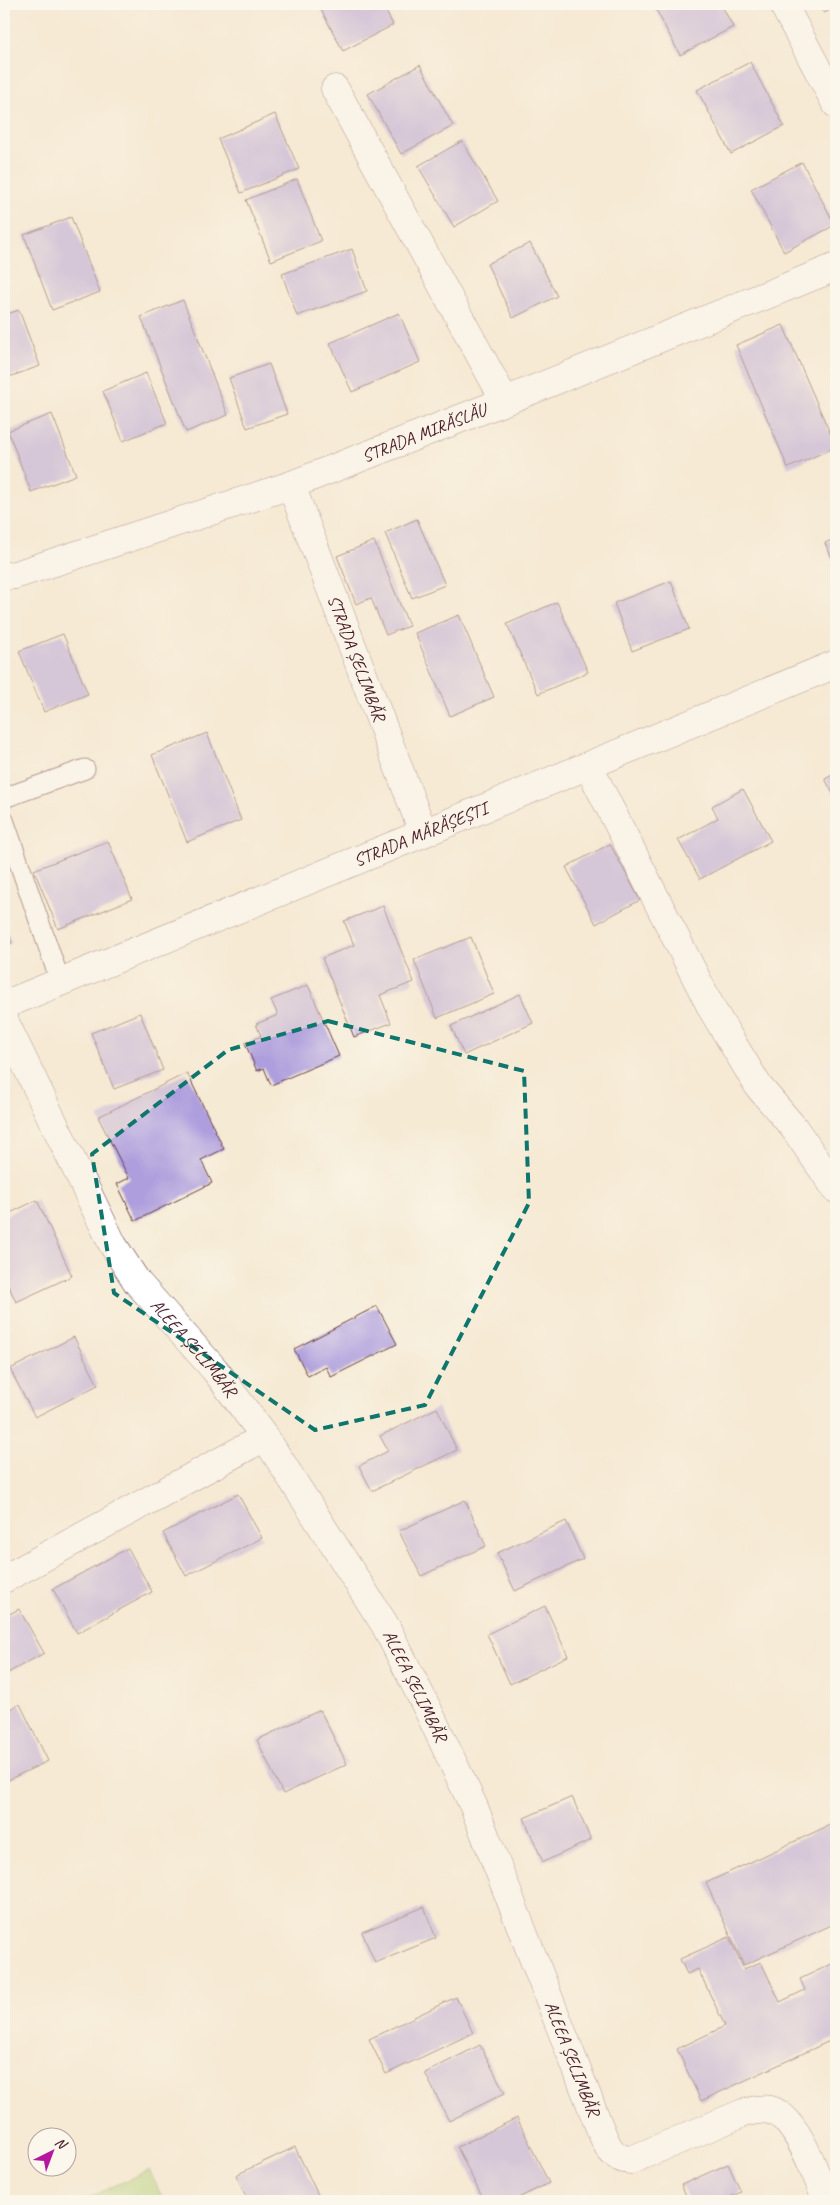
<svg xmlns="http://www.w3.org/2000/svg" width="840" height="2205" font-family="Caveat,sans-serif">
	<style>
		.green { fill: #b0d37b; stroke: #7d7953 }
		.building { fill: #af9edd }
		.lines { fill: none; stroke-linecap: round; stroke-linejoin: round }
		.lane-casing { stroke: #643d44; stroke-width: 21 }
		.street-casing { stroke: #643d44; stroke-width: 29 }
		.lane { stroke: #fff; stroke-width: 19 }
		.street { stroke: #fff; stroke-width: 28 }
		.marked { fill: none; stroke: #0f766e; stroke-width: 4; stroke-dasharray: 10 6; stroke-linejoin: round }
		.labels { text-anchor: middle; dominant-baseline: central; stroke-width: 4; stroke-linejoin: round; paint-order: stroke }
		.street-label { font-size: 18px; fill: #4a1f2b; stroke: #fbf7ec }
	</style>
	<rect width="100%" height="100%" fill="#fbf7ec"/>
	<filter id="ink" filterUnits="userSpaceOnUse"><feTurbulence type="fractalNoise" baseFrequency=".02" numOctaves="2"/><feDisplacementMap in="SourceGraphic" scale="10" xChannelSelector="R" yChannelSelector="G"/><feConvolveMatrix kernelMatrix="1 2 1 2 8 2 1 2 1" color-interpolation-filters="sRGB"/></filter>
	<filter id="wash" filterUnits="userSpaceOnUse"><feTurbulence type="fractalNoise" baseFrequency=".0096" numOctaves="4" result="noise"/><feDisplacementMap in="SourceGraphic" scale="20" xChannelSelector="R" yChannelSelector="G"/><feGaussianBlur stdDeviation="1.12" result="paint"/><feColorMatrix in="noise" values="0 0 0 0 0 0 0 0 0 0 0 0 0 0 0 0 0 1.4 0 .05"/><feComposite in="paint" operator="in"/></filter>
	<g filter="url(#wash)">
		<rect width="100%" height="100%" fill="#f5ead4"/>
		<path class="green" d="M149,2170l15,31h-83z"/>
		<g id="blocks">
			<path class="building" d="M318,4h64l11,21 -50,26z
				M653,4h68l12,23 -53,28z
				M819,4h17v3l-12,6z
				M750,62l34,64 -53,28 -34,-64z
				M420,65l33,61 -52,28 -33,-60z
				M275,114l24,55 -58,24 -23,-54z
				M462,141l36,60 -44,26 -36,-61z
				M802,162l33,63 -51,27 -33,-63z
				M297,179l24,62 -50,20 -25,-61z
				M71,217l29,75 -48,18 -28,-75z
				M530,243l27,53 -44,22 -26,-54z
				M352,249l15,42 -70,25 -15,-42z
				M183,300l45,115 -42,17 -45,-115z
				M19,310l21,56 -34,12 -2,-7v-56z
				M399,313l21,49 -68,30 -22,-49z
				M783,325l53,122 -48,21 -52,-123z
				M269,364l18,50 -40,14 -18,-50z
				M146,373l21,50 -44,18 -20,-50z
				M52,414l24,61 -45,17 -23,-61z
				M417,519l28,66 -33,13 -27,-65z
				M836,538v29l-11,-24z
				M374,541l35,85 -23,9 -15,-37 -15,6 -19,-48z
				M671,581l18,48 -57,22 -18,-48z
				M557,602l31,70 -50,22 -31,-70z
				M459,615l35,82 -44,19 -35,-83z
				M63,634l25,60 -44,18 -25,-61z
				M207,733l34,87 -54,22 -35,-87z
				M836,773v26l-11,-20z
				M743,789l28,52 -71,38 -22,-39 40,-22 -6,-12z
				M108,841l24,58 -74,30 -24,-59z
				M610,844l30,56 -44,24 -30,-57z
				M383,906l31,76 -34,13 11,28 -37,14 -32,-79 32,-13 -10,-24z
				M4,923l8,20 -8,3z
				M471,937l23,57 -57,24 -23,-58z
				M308,985l31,71 -68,29 -7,-17 -7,3 -12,-28 16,-7 -5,-12 22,-9 -7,-15z
				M520,994l13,29 -69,32 -13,-29z
				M140,1013l23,57 -49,19 -23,-56z
				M187,1073l37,76 -23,11 11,23 -77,38 -18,-37 12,-6 -31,-61z
				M37,1200l35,76 -56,26 -12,-26v-60z
				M377,1306l20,38 -66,33 -5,-10 -18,9 -14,-27z
				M74,1337l24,48 -63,32 -25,-48z
				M437,1408l20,42 -85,41 -13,-25 29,-15 -8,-15z
				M238,1494l24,44 -76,38 -23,-43z
				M465,1500l21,46 -65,30 -22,-45z
				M566,1521l17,38 -68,32 -18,-38z
				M128,1548l24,44 -75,41 -24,-44z
				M545,1606l23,50 -58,28 -23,-50z
				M19,1609l25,44 -40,22v-58z
				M20,1704l28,57 -44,21v-70z
				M320,1710l27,54 -64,30 -26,-54z
				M572,1797l19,43 -48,22 -19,-44z
				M836,1822v101l-92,42 -38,-82z
				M424,1907l12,31 -61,25 -13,-31z
				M729,1937l15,32 17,-7 19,40 25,-12 -5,-11 36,-17v76l-135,63 -24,-52 48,-23 -27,-57 -11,5 -7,-15z
				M456,1997l17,36 -87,41 -17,-35z
				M480,2045l25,48 -56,28 -24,-48z
				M517,2118l32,65 -37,18h-28l-27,-54z
				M295,2147l26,54h-73l-12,-26z
				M728,2164l13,28 -19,9h-33l-8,-16z"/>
		</g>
	</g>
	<g filter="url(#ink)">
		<use href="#blocks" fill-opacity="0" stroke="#643d44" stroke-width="1"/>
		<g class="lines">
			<g class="lane-casing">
				<path id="lane" d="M4,798l81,-29
					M4,820l56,161"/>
			</g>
			<g class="street-casing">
				<g id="street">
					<path d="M783,4l53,100"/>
					<path d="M335,89l170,312"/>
					<path id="s1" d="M291,485l132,347"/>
					<path id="s2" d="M4,576l11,-1 276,-90 214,-84 331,-134"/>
					<path d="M589,767l124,244 46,76 35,41 42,61"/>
					<path id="s3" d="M4,1005c277,-115 555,-226 832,-341"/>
					<path id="s4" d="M4,1020l109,225 24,37 78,88 50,67 120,188 42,83 47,99 125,319c7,17 11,33 32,34l112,-47c9,-2 18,-5 27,-3 27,6 47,68 57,91"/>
					<path d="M4,1579l261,-142"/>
				</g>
			</g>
			<use href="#lane" class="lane"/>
			<use href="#street" class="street"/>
		</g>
	</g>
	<path d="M0 0H840V2205H0ZM328,1021l196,50 5,132 -104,202 -110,25 -201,-137 -22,-139 136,-104z" fill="#f5ead4" fill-opacity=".55" fill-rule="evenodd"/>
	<path class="marked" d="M328,1021l196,50 5,132 -104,202 -110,25 -201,-137 -22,-139 136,-104z"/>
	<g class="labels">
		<g class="street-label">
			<text stroke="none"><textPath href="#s2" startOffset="444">STRADA MIRĂSLĂU</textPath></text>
			<text stroke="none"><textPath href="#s1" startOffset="185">STRADA ȘELIMBĂR</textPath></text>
			<text stroke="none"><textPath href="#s3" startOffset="450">STRADA MĂRĂȘEȘTI</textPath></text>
			<text stroke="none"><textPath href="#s4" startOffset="381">ALEEA ȘELIMBĂR</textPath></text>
			<text stroke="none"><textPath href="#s4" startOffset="786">ALEEA ȘELIMBĂR</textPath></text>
			<text stroke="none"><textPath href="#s4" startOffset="1191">ALEEA ȘELIMBĂR</textPath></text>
		</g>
	</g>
	<rect width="840" height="2205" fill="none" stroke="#fbf7ec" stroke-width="20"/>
	<g transform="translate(52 2152) rotate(42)"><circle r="24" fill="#fbf7ec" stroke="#b4a19f"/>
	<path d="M0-4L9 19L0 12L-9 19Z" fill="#b5179e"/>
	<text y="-8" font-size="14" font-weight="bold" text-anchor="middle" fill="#4a1f2b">N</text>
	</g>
</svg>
